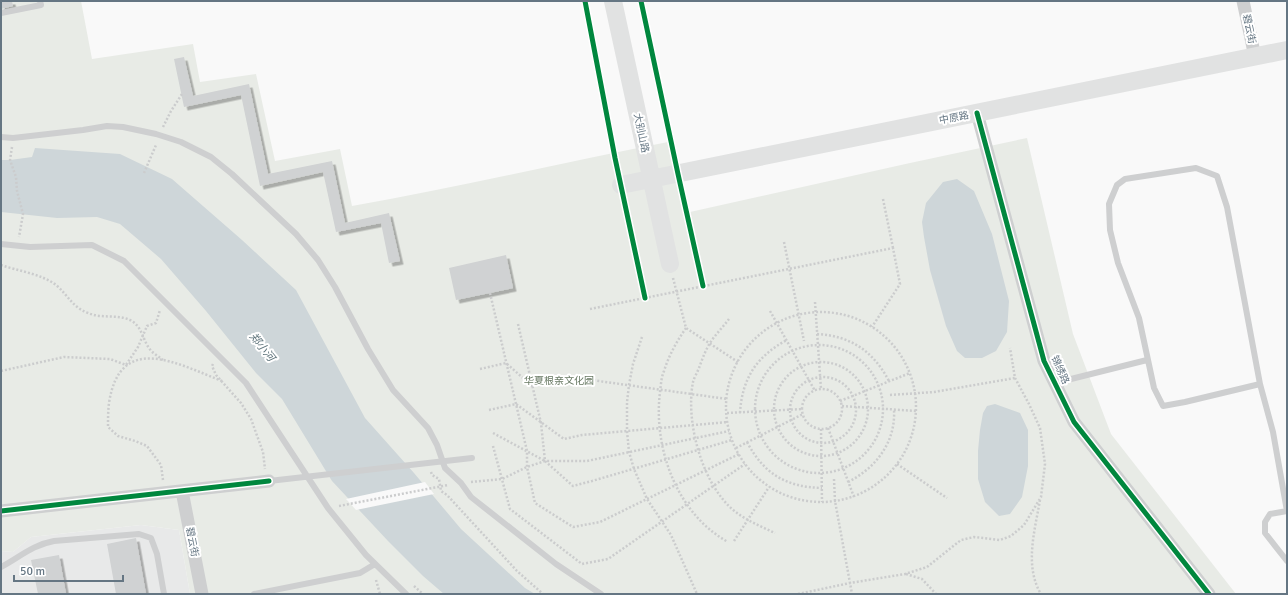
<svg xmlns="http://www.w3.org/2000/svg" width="1288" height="595" font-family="Signika,'Noto Sans SC',sans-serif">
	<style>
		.built { fill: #e8e9e9 }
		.green { fill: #e8ebe6 }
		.water { fill: #ced6d9 }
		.pier { fill: #f9f9f9 }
		.building { fill: #d0d2d3; filter: url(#shadow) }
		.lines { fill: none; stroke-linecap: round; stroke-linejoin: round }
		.path { stroke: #cbcccd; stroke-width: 2.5; stroke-dasharray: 2 2; stroke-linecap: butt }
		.service { stroke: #cecfd0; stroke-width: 6 }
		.minor { stroke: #cecfd0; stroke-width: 13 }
		.secondary { stroke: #e1e2e2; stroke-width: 18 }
		.cycleway-casing { stroke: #fff; stroke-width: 8 }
		.cycleway { stroke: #00873e; stroke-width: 5 }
		.labels { text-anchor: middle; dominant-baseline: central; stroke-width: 4; stroke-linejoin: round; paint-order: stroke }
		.street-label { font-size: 10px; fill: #657683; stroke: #fff }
		.park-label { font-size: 10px; fill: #687a64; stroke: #fff }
		.water-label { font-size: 11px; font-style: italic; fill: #60757c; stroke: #fff }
	</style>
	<defs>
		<filter id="shadow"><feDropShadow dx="3.5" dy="3.5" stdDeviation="0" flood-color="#0004"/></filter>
	</defs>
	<rect width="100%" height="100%" fill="#f9f9f9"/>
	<path class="built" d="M141,525l38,5 11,64h-189v-43l12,1 18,-15z"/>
	<path class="green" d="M1,1h80l11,58 101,-15 7,38 56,-8 19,87 65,-12 12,57c107,-19 214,-44 321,-65l17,71 220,-49 117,-25 46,196 38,100 125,160h-1046l-11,-64 -38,-5 -110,12 -18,15 -12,-1z"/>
	<path class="water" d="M35,148l85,6 52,25 70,61 54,50 69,128 49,55 47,56 64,59 10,6h-91l-21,-18 -35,-35 -56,-60 -50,-82 -26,-26 -50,-62 -45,-52 -41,-35 -23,-7 -40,1 -56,-6v-52h9l22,-3z
		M957,179l17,12 18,43 17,67 -2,31 -11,19 -14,7h-17l-8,-7 -11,-25 -16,-56 -6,-33 -2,-15 4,-19 17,-21z
		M995,404l25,9 8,17v36l-6,31 -12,17 -11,2 -14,-14 -7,-23v-28l2,-21 3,-17 4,-7z"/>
	<path class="pier" d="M425,482l9,12 -78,16 -10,-11z"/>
	<path class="building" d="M1,1h11l1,5 -12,3z
		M184,57l9,39 56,-12 19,90 64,-13 13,62 44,-10 11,48 -11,2 -8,-40 -45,9 -13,-60 -63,14 -19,-91 -57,12 -10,-48z
		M506,255l7,33 -57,12 -7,-32z
		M136,538l10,56h-30l-9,-50z
		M59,555l7,39h-28l-7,-34z"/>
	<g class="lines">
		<path class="path" d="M163,127l8,-16 11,-17
			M12,147l-2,13 6,17 1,14 6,23 -4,23
			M144,173l12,-28
			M883,199l10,49
			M784,242l20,99
			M1,265c17,6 41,9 55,20 12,10 16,22 32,28 14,6 29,1 42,7 12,6 12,18 19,28 3,5 9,8 14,12
			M673,278l13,50 52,34
			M490,293l37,158v16l8,36 38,24 27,-5 139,-68
			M815,302l6,87
			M590,309l303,-61 7,36 -28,43
			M770,311l45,80
			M726 407a95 95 0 1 1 190 0a95 95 0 1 1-190 0Z
			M729,319c-6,8 -14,16 -19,24 -5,8 -8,17 -11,25 -2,5 -5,10 -6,14 -8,41 10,106 44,131 11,8 25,14 38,20
			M518,324l23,99 4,38 28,25 19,-5 140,-41
			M686,328c-9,13 -17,27 -22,43 -3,7 -3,14 -4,21 -7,56 17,122 68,150
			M817,334c34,2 56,17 72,47
			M642,337l-9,27 -4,21 -2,17v29l2,21 5,17 13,30 24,36 26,59
			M755 409a64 64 0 1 1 128 0a64 64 0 1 1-128 0Z
			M774 409a47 47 0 1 1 94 0a47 47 0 1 1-94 0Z
			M213,364l-1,2 4,9 25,28 10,16 12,33 2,17
			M480,369l26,-6 26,23 38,-9 157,22
			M1,371l63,-14 46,2 16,6 12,-18 9,-21 9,-3 4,-13
			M790 410a33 33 0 1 1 66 0a33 33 0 1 1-66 0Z
			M802 409a20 20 0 1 1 40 0a20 20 0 1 1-40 0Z
			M890,395l44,-3 81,-14
			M840,401l70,-28
			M842,406l74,5
			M489,410l27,-6 48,35 18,-4 146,-13
			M727,413l75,-4
			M740,413c2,-35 17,-57 47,-73
			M828,428l26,69
			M821,429l1,73
			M493,433l52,28
			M747,442c17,32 39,45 75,46
			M493,446l17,63 72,55 26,-5 137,-95
			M736,448l67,-34
			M897,464l50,34
			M431,472l1,3 7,4 2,12 6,4 70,76 26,23
			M834,479l1,22 17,93
			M163,480l-2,-15 -14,-19 -12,-5 -17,-5 -10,-9c0,-8 0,-16 1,-24 11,-72 69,-39 113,-22
			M471,482l31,-3 25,-12 18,-6h42l142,-30
			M848,482c28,-14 48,-40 46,-73
			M1040,500c-5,30 -16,66 1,94
			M339,506l109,-21
			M734,541l35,-54
			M906,574l16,5 14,15
			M376,580l4,14
			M414,586l9,8
			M798,594l52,-11 55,-9 22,-7 34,-27 13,-3 26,3 11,-4 13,-11 17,-28 4,-33 -5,-36 -11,-24 -14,-26 -5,-30"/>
		<path class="service" d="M1,13l40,-8 -1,-4
			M1,137l12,1 70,-8 24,-4 16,1 33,7 25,8 30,15 21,17 64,60 22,26 17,27 33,62 25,41 35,38 9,17 8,23 16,15 10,14 85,67 45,30
			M1,244l29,3 62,-2 32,16 122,122 82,125 38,47 40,39
			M1055,383l92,-23
			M1260,384l-75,18 -22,4 -9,-18 -15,-70 -21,-55 -8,-33 -1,-26 8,-19 8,-6 71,-11 21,8 10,31 33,177 13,48 14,79
			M269,481l203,-23
			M1287,511l-17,3 -5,8v11l22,28
			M1,567c19,-10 31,-22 53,-26l85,-7 12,4 6,16 7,40
			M254,594l106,-21 15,-9"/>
		<path class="minor" d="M1243,1l12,56
			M977,113l67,248 30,61 135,172
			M182,491l20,103
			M1,511l268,-30"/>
		<path class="secondary" d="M613,1l57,263
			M621,185l666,-135"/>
		<g class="cycleway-casing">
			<path id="cycleway" d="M585,1l30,157 30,140
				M641,1l37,173 25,112
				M977,113l67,248 30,61 135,172
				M1,511l268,-30"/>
		</g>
		<use href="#cycleway" class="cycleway"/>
	</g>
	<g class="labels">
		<g class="street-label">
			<text transform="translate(1249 29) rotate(78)">碧云街</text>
			<text transform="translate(954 118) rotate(-11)">中原路</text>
			<text transform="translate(641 133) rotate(78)">大别山路</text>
			<text transform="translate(1060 370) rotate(66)">锦绣路</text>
			<text transform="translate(192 542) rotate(79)">碧云街</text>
		</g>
		<g class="park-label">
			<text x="559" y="381">华夏根亲文化园</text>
		</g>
		<g class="water-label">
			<text transform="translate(262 347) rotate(51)">郑小河</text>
		</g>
	</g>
	<rect width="1288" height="595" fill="none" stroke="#657683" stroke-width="4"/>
	<path d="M14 575v6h109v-6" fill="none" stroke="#657683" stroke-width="2"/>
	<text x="20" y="575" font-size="12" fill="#657683" stroke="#ffffff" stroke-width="3" paint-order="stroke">50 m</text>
</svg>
